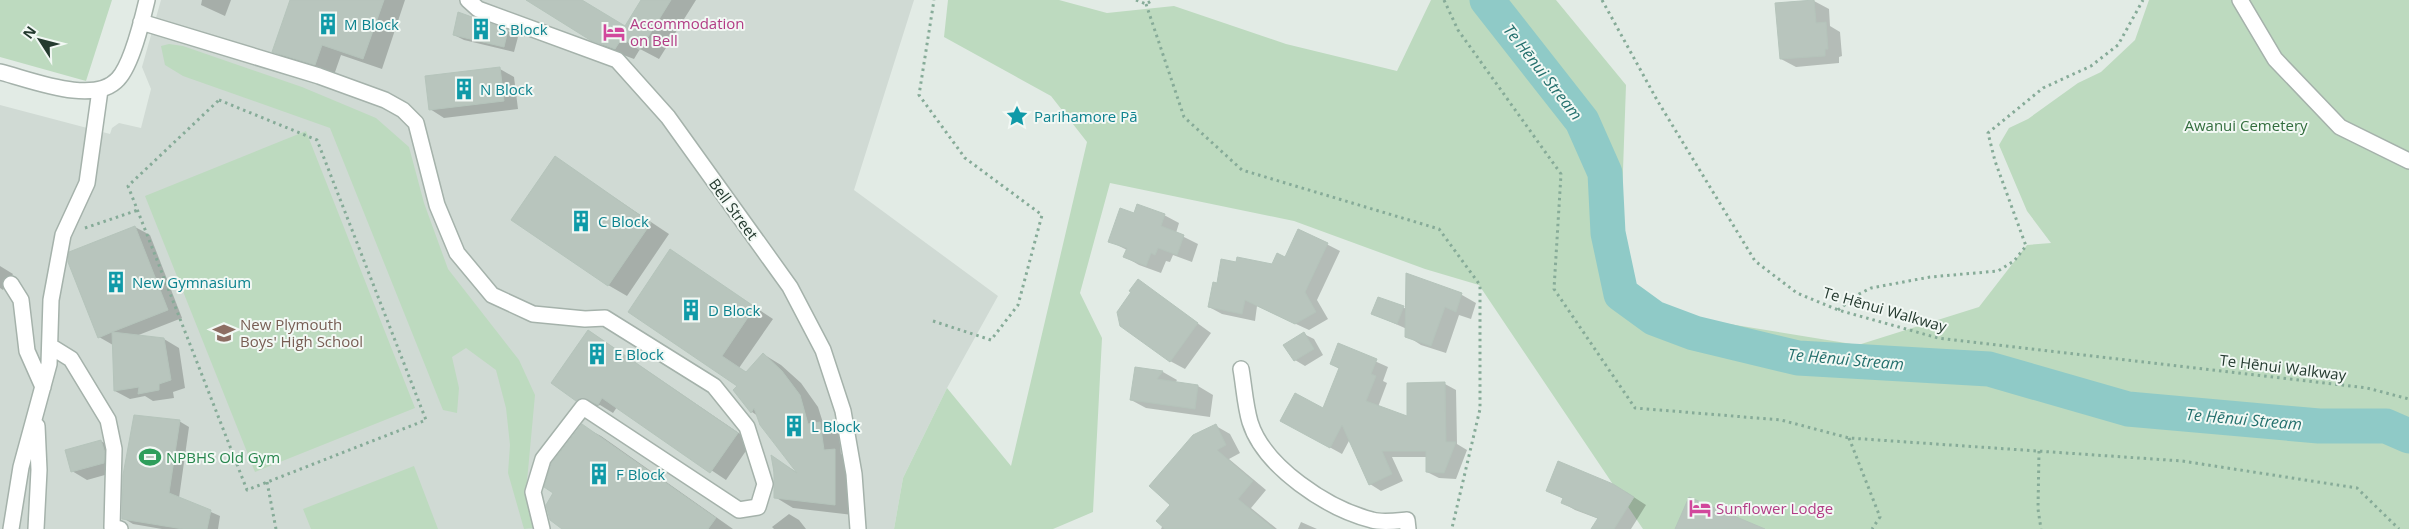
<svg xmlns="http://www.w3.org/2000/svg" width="2409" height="529" font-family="'Open Sans',sans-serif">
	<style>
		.built { fill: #d0dad4 }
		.green { fill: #bddabf }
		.shadow { fill: #0003 }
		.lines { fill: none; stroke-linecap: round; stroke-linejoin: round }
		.river { stroke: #8fcac7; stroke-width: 35 }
		.building { fill: #b8c5bd; stroke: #b5c4bb }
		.minor-casing { stroke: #a5b2ab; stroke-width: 18 }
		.path { stroke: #86ab98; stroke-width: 3; stroke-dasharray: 2.5 4; stroke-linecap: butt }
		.minor { stroke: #fff; stroke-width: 15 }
		.labels { text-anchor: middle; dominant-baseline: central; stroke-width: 4; stroke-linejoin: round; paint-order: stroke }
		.hotel-label { font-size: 15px; fill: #b23c85; stroke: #f2f8f4; text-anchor: start }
		.culture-label { font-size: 15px; fill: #0d838f; stroke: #f2f8f4; text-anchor: start }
		.park-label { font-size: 15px; fill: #326d3d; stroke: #f2f8f4 }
		.street-label { font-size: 15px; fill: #243a2f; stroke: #f2f8f4 }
		.education-label { font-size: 15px; fill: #785e54; stroke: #f2f8f4; text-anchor: start }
		.leisure-label { font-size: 15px; fill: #27864d; stroke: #f2f8f4; text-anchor: start }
		.water-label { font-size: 16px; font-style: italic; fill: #24706d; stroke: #f2f8f4 }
	</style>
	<rect width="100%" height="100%" fill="#e2ebe5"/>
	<path class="built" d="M161,0h753l-60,190 144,106 -51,92 -44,90 -9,51h-894v-424l110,29 2,-6 7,-5 22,5 10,-39 -9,-22z"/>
	<path class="green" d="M0,0h112l-26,81 -86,-24z
		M948,0h111l48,13 67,-7 112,38 111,27 34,-71h125l70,85 -6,170 14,32 52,30 172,28 121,-38 48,-62 24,-2 -24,-32 -28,-66 10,-17 19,-9 50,-36 23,-11 34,-32 14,-40h260v529h-766l-164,-244 -54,-16 -131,-48 -184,-38 -30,110 22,45 -9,174 -40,17h-159l9,-51 44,-90 64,78 76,-324 -36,-46 -107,-59z
		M169,44l14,2 119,41 74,31 33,29 15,56 24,66 71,91 16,35 -9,97 7,36 -9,1 -16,-56 2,-28 -4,-37 -10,-38 -30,-22 -14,9 7,31 -2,25 -14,-3 -113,-282 -147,-52 -18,-11 -4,-19z
		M306,131l109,277 -160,64 -110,-276z
		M414,466l24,63h-127l-8,-20z"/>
	<path class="shadow" d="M202,0h29l-6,16 -24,-11z
		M306,0h99l-23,69 -41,-14 -7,20 -42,-13 -19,-11z
		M528,0h52l46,28 17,-28h53l-37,59 -19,-10 -6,10 -24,-9z
		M1814,1l15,8 1,17 10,6 2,24 -3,1v6l-43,4 -15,-8z
		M508,31l10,6 -4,15 -50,-12 -10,-5z
		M500,69l14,8 4,32 -74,9 -14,-9z
		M555,158l114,76 -42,62 -19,-11z
		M1134,215h30l15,8 -3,10 22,11 -6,18 -19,-7 -3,7 -4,-1 -5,12 -22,-8 -14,-8 2,-7 -18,-9z
		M135,227l15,8 32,83 -46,18 28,3 15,9 6,40 -12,4 1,6 -21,3 -8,-5 -15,3 -15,-8 -2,-46 -14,-8z
		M1299,230l41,21 -23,49 11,19 -19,11 -52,-24 -2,15 -33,-7 -13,-7 9,-23 19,-20 36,1 13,-7z
		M670,251l103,68 -34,49 8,5 16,-19 18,11 20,18 17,24 6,19 15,8 2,20 12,7v54l-60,-7 -18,-11 -2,-39 25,15 -40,-57 -6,-4 -17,-22 4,-4 -109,-75z
		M0,266l13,8 -10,16 -3,-2z
		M1407,275l55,20 14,8 -5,16 -12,-4 -13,38 -25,-8 -14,-9v-7l-34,-15 5,-16 29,11z
		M1138,280l73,53 -26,36 -15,-8 -37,-69z
		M589,331l163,111 -26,38 -109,-73 -4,6 -13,-8 -8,3 -15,-8z
		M1304,334l10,5 9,16 -18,11 -10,-6z
		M1339,345l49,22 -5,14 4,2 -9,24 31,11 36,-34 11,6 1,54 10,6 -11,29 -17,-1 -12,-6v-15h-35l11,24 -22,10 -11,-7 -20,-45 -8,15 -49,-27 31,-17 16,-41 -9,-5z
		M1136,368l27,4 14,8 -2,3 23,3 15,9 -3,22 -64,-9 -15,-8z
		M179,421l10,6 -10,71 41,18 -2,13h-56l-29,-5 -10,-6z
		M582,426l19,10 132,93h-169l-9,-36z
		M1216,426l14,8 10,19 -11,6 37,31 -15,18 26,21h-116l11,-24z
		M101,441l14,9 4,21 -32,9 -15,-9z
		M1547,490l79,2 20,13 -15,24h-39l7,-10 -24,-9 -12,-7 1,-4z
		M789,514l10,6 7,9h-32l-2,-2z
		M1301,522l16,7h-19z"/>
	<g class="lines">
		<path class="river" d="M1487,0l95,121 23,52 3,60 13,61 33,24 40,15 104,25 191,11 139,40 191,17h67l23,10"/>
	</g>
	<path class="building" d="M290,0h94l-21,59 -41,-14 -7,20 -43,-13z
		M526,0h56l43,26 16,-26h30l-31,50 -18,-12 -7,11 -25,-9z
		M1814,0l2,23 10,-1 2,27h-3v7l-45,3 -5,-56z
		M458,12l50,18 -4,17 -51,-12z
		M500,67l4,34 -75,9 -4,-34z
		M555,156l96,67 -43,63 -97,-66z
		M1137,204l28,10 -4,12 23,9 -7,20 -19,-7 -3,7 -4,-2 -5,13 -23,-9 4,-9 -19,-6 12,-34 14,5z
		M135,226l33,84 -56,22 52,6 7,42 -12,4v6l-21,4 1,-7 -25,4 -2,-59 -14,6 -30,-76 1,-10z
		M1298,229l30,14 -23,49 11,20 -21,12 -50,-24 -3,14 -34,-7 5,-25 4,1 4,-24 15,3 1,-5 35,7 5,-11 8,4z
		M670,249l85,58 -33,49 24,16 17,-19 19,18 18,24 8,29 12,-2 4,28 11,-1v56l-61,-7v-26l-3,-17 26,18 -37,-48 -6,-17 -3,5 -18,-23 4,-4 -109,-74z
		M1406,273l56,20 -6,19 -11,-5 -14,39 -26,-9z
		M1138,279l60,44 -28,39 -50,-36 -3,-14 14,-20 -2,-1z
		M1378,297l26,9 -7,18 -26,-10z
		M588,330l150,103 -28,40 -108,-75 -4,7 -14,-7 -8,3 -25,-18z
		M1304,332l10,17 -20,12 -11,-16z
		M1338,343l39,16 -6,15 5,2 -10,25 41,15v-33l38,-1 1,60h10l-12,31 -18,-1v-21h-44l10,23 -23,11 -27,-60 -12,23 -50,-27 15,-28 28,15 16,-40 -9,-4z
		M1135,367l28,4 -6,8 41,6 -3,24 -65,-9z
		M134,415l46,5 -11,73 42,17 -4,19h-24l-61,-10 1,-44z
		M582,424l134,94 -8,11h-146l-12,-9 -4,-15 7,-12 -9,-6 7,-23z
		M1216,424l10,21 -9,5 36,31 -15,18 36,30h-109l-9,-8 14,-16 -21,-19 44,-51z
		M101,440l4,13 -1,10 -33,9 -6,-22z
		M1558,461l55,23 21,13 -20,32h-23l7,-11 -37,-15 2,-5 -17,-7z
		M1689,497l76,32h-90z"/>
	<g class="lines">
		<g class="minor-casing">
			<path id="minor" d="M468,0l10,9 139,51 51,57 122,170 33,63 20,61 11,63 4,55
				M2240,0l35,59 65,68 69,34
				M141,22l178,54 66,24 18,10 13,13 21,82 20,48 35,42 41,19 52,5 20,-1 109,68 33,41 18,57 -7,23 -19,3 -156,-103 -40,52 -10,33 9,37
				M0,72c29,7 94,34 118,7 14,-15 24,-58 29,-79
				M11,284l10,16 6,51 16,36
				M50,346l21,13 37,61 6,29 -2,78 8,2
				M1241,369c3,17 4,36 9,53 14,45 78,87 122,98 10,3 24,1 35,0l1,9
				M11,529l10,-62 28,-103 2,-64 12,-65 24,-52 13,-93
				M36,529l3,-59 -2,-44"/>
		</g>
		<path class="path" d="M1136,0l10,4 7,-4
			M1444,0l14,30 103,144 -7,115 81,119 146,12 68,18 333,23 175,27 42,41
			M1602,0l55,100 98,161 42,32 41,17 100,28 429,50 42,11
			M1146,4l38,113 58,53 197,59 41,56v124l-28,119
			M219,100l98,40 109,280 -179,70 -119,-304z
			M85,228l53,-18
			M1838,310l21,-16 12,-6 59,-11 68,-6 16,-10 12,-15 -31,-85 -7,-28 55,-45 48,-22 27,-21 25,-45
			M933,321l58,19 27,-35 24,-90 -77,-57 -46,-63 15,-95
			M1849,438l31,79 -8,12
			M2039,451l-1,58 3,20
			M267,482l9,47"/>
		<use href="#minor" class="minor"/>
	</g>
	<defs>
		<g id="building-bare" transform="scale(1.725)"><path d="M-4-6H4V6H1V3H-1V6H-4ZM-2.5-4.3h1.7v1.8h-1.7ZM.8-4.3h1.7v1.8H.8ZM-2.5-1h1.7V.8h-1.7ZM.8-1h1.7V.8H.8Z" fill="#0f9aa8" stroke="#f2f8f4" stroke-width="2.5" paint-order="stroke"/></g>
		<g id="hotel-bare" transform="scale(1.725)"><path d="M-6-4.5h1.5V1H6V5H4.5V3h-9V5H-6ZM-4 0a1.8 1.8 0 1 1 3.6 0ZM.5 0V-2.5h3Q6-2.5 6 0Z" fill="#d1479c" stroke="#f2f8f4" stroke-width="2.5" paint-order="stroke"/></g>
		<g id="sight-bare" transform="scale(1.725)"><path d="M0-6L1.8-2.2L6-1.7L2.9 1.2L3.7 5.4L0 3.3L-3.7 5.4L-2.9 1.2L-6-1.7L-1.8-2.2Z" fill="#0f9aa8" stroke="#f2f8f4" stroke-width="2.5" paint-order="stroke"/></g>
		<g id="school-bare" transform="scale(1.725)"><path d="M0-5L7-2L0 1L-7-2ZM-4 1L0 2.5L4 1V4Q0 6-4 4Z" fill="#8d6e63" stroke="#f2f8f4" stroke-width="2.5" paint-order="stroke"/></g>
		<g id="stadium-bare" transform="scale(1.725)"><path d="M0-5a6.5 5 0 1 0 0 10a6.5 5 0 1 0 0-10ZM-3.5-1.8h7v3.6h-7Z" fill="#2e9e5b" stroke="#f2f8f4" stroke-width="2.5" paint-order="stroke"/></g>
	</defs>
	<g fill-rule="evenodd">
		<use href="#building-bare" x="328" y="24"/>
		<use href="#building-bare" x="481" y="29"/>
		<use href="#hotel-bare" x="614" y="32"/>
		<use href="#building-bare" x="464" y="89"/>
		<use href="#sight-bare" x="1017" y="116"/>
		<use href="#building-bare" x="581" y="221"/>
		<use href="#building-bare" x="116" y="282"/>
		<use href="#building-bare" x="691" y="310"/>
		<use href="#school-bare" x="224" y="333"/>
		<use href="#building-bare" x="597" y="354"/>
		<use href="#building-bare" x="794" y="426"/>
		<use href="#stadium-bare" x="150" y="457"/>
		<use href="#building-bare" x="599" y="474"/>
		<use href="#hotel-bare" x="1700" y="508"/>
	</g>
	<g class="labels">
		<g class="hotel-label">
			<text x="630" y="23">Accommodation<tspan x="630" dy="17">on Bell</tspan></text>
			<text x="1716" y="508">Sunflower Lodge</text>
		</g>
		<g class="culture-label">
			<text x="344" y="24">M Block</text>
			<text x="498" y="29">S Block</text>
			<text x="480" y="89">N Block</text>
			<text x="1034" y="116">Parihamore Pā</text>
			<text x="598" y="221">C Block</text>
			<text x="132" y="282">New Gymnasium</text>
			<text x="708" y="310">D Block</text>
			<text x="614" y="354">E Block</text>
			<text x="811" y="426">L Block</text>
			<text x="616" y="474">F Block</text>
		</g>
		<g class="park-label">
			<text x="2246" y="125">Awanui Cemetery</text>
		</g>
		<g class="street-label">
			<text transform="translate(734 209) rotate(54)">Bell Street</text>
			<text transform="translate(1885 309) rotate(16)">Te Hēnui Walkway</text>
			<text transform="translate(2283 367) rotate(7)">Te Hēnui Walkway</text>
		</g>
		<g class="education-label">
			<text x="240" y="324">New Plymouth<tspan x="240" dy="17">Boys' High School</tspan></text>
		</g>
		<g class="leisure-label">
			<text x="166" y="457">NPBHS Old Gym</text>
		</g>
		<g class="water-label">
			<text transform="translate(1543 72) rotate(52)">Te Hēnui Stream</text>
			<text transform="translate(1846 359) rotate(5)">Te Hēnui Stream</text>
			<text transform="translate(2244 419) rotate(5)">Te Hēnui Stream</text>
		</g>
	</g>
	<g transform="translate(40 40) rotate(306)" stroke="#f2f8f4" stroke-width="4" paint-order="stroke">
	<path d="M0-4L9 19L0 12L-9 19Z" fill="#243a2f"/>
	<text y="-8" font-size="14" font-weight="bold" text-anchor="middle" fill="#243a2f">N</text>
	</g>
</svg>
